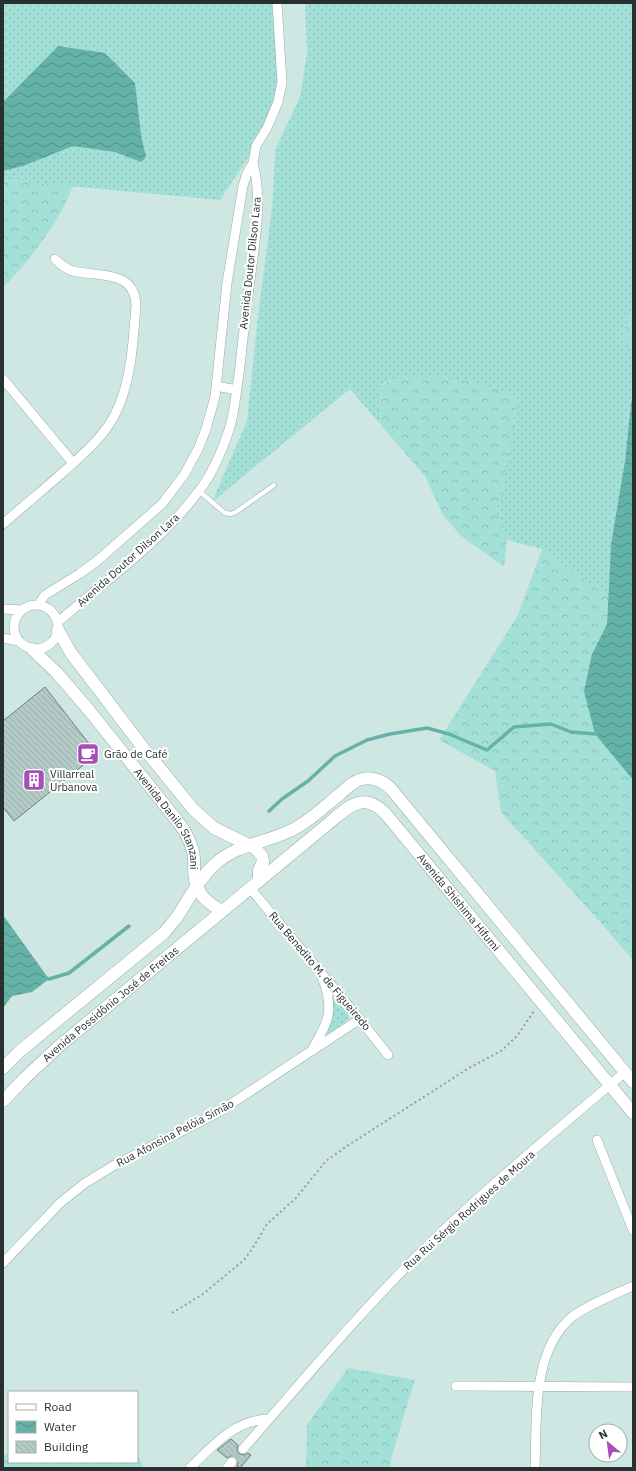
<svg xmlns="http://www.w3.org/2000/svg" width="636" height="1471" font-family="'IBM Plex Sans',sans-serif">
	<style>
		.grass { fill: url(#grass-dots) }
		.forest { fill: url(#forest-crowns) }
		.water { fill: url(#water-waves) }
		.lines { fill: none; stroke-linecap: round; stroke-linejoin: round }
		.stream { stroke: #65b2a8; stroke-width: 3.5 }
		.building { fill: url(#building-back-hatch); stroke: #6b827e }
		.street-tunnel { stroke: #aec3bf; stroke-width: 9; stroke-dasharray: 9 4.5; stroke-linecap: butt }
		.lane-casing { stroke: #96adaa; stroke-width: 5.5 }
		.street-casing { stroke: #96adaa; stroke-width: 10 }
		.secondary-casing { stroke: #96adaa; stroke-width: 13 }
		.path { stroke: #8ea19e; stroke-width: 2; stroke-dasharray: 2 3; stroke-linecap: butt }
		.lane { stroke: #fff; stroke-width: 4.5 }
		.street { stroke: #fff; stroke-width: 9 }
		.secondary { stroke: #fff; stroke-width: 12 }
		.labels { text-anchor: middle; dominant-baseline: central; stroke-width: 4; stroke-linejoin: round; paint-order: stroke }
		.street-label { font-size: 11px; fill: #283130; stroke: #fff }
		.poi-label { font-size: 11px; fill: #283130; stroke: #fff; text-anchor: start }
	</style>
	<defs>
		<pattern id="grass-dots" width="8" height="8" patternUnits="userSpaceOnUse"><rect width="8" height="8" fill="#a3e0d8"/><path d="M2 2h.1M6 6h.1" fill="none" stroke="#8cc1ba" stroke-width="1.8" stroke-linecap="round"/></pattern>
		<pattern id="forest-crowns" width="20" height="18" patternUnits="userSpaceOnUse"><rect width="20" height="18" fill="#a3e0d8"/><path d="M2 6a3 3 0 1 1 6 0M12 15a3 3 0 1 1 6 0" fill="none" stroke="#8cc1ba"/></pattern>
		<pattern id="water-waves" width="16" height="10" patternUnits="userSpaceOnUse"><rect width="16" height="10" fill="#65b2a8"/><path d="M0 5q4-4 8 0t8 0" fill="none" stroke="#539189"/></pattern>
		<pattern id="building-back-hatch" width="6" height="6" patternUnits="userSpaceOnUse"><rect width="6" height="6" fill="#b3cbc7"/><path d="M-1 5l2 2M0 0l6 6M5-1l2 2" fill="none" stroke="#9aafab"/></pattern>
	</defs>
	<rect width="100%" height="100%" fill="#cfe7e3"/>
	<path class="grass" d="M3,3h275v99l-22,44 -36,54 -217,-20z
		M305,3h328v306l-12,30 6,9 6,-3v49l-2,10 -6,57 -14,83 -3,53 -66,-48 -35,-9 -11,-29 8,-30 -107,-103 -15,6 -2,40 -30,-35 -138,113 35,-81 10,-96 16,-126 2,-49 25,-53 7,-44z
		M332,997l15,15 2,7 -22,16 -2,-1c7,-12 9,-24 7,-37z"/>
	<path class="forest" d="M3,180l70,6c-15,39 -42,72 -70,102z
		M633,309v36l-6,3 -6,-9z
		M397,378h46l28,3 47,15 -14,85 -8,30 11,29 -3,27 -44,-32 -17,-20 -18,-39 -45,-52 2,-39z
		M542,549l66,48 -1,27 -15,30 3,80 38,46v180l-33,-38 -99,-110 -6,-41 -56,-31 79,-125z
		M348,1368l67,12 -24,78v10h-85l1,-43z
		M9,1453v9h128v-8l7,14h-141v-12z"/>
	<path class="water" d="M58,46l47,7 30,30 6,52 5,22 -5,5 -26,-10 -42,-6 -50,20 -20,5v-69z
		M633,394v386l-38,-46 -11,-43 8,-37 15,-30 4,-80 14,-83 6,-57z
		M3,915l46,64 -17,13 -20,4 -9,12z"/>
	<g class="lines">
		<path class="stream" d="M269,811l13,-12 26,-18 27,-25 32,-16 23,-6 37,-6 22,6 38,16 27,-23 37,-3 20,8 24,2 3,-1
			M46,978l3,1 20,-6 60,-47"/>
	</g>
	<path class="building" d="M45,687l52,67 -83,67 -11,-14v-86z
		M231,1439l7,6 -1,6 2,3 6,1 3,-2 3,2 -11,13 -3,-2 1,-6 -2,-3 -6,-1 -3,2 -10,-8z"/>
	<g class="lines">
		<path class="street-tunnel" d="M232,1462l11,-13"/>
		<g class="lane-casing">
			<path id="lane" d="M199,491l26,22 6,1 5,-2 38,-27"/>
		</g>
		<g class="street-casing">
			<path id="street" d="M3,379l70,84
				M216,386l21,4
				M3,524c19,-17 39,-33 58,-50 21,-19 46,-39 57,-66 14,-32 15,-68 18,-102 -1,-37 -38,-29 -63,-35 -7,-2 -13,-7 -18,-12
				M14 627a22 22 0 1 1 44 0a22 22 0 1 1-44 0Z
				M38,605l7,-10 34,-21 18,-13 65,-57 22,-29 15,-28 7,-18 9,-32 12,-114 16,-97 4,-13 6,-10 3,-17 11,-18 11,-26 4,-20 -5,-79
				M3,609l19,1
				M58,622c48,-42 102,-79 140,-130 14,-17 24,-41 31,-62 6,-18 7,-38 10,-56 3,-27 6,-53 9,-79 5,-41 16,-92 5,-132
				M3,638l16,3
				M250,888c46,56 94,110 138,167
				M313,1048c17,-28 21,-40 9,-71
				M597,1140l36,90
				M3,1263l57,-60 25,-20 28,-17 104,-53 143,-94
				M456,1386l177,1
				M243,1449c59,-67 116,-136 180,-199 64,-63 134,-120 202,-178
				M190,1468c23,-23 45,-48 79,-49
				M227,1468l5,-6
				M535,1468c2,-49 -4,-118 38,-152 18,-13 40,-21 60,-30"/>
		</g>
		<g class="secondary-casing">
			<g id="secondary">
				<path d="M58,630l13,23 70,92 52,64 21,19 41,20 7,8 1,6 -4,8v11"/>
				<path id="s1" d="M32,649l25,24 31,36 91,114c6,8 10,16 13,25 3,7 2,14 2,22 1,22 10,31 28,41"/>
				<path d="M3,1068l17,-17 144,-118c5,-7 11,-12 15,-19 11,-17 20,-35 35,-49 23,-23 59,-22 85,-39 15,-9 27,-21 41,-32 7,-6 13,-13 22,-15 11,-3 23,3 30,11l241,292"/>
				<path id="s2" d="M3,1101l22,-23 33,-31 271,-224c19,-16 34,-32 56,-10l248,300"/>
			</g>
		</g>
		<path class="path" d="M172,1313l31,-19 41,-34 8,-11 15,-25 29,-26 30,-37 21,-15 122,-78 32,-17 16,-15 17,-25"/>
		<use href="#lane" class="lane"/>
		<use href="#street" class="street"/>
		<use href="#secondary" class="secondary"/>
	</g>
	<defs>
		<g id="cafe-square" transform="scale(1.15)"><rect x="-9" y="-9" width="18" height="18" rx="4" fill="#a94db7" stroke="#fff"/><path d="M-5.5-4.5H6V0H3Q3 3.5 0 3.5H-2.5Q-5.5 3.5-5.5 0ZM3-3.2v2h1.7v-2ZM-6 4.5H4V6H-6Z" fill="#fff"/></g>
		<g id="building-square" transform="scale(1.15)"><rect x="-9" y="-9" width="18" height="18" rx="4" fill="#a94db7" stroke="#fff"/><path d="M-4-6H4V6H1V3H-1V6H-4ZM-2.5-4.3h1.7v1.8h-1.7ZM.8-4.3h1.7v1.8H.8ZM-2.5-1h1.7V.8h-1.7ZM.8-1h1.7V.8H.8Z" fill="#fff"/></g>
	</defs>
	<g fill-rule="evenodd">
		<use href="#cafe-square" x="88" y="754"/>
		<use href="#building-square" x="34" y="780"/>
	</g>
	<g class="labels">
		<g class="street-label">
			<text transform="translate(250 263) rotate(-84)">Avenida Doutor Dilson Lara</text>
			<text transform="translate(128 560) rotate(-42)">Avenida Doutor Dilson Lara</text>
			<text stroke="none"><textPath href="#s1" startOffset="219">Avenida Danilo Stanzani</textPath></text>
			<text stroke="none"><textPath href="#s2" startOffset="610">Avenida Shishima Hifumi</textPath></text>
			<text transform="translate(320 971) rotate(50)">Rua Benedito M. de Figueiredo</text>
			<text stroke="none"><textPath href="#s2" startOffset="145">Avenida Possidônio José de Freitas</textPath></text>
			<text transform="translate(175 1133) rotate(-28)">Rua Afonsina Pelóia Simão</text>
			<text transform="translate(469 1210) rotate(-42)">Rua Rui Sérgio Rodrigues de Moura</text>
		</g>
		<g class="poi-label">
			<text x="104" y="754">Grão de Café</text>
			<text x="50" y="774">Villarreal<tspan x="50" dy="13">Urbanova</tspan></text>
		</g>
	</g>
	<rect width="636" height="1471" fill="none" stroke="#283130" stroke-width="8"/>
	<rect x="8" y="1391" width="130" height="72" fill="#ffffff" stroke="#a9adac"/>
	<rect x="16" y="1404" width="20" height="6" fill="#ffffff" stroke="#a9adac"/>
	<text x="44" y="1411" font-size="12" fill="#283130">Road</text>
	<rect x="16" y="1421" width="20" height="12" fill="url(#water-waves)" stroke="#a9adac"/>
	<text x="44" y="1431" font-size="12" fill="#283130">Water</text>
	<rect x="16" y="1441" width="20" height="12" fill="url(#building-back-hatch)" stroke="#a9adac"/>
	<text x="44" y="1451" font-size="12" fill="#283130">Building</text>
	<g transform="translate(608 1443) rotate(331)"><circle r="19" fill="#ffffff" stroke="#a9adac"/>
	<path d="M0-3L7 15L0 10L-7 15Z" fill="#a94db7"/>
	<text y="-6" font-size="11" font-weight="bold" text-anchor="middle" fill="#283130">N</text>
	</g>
</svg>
